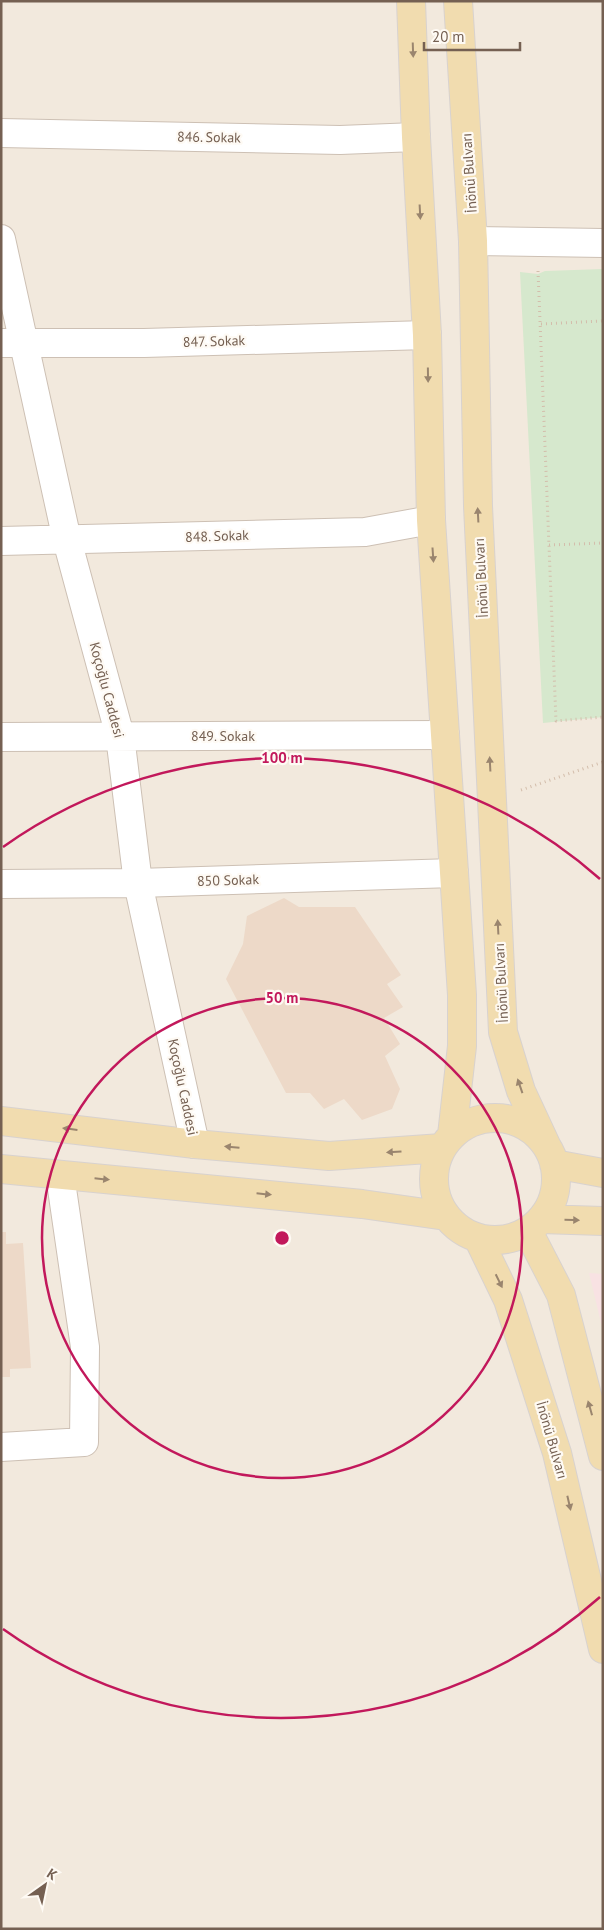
<svg xmlns="http://www.w3.org/2000/svg" width="604" height="1930" font-family="'PT Sans',sans-serif">
	<style>
		.residential { fill: #f2e9dd }
		.medical { fill: #f8e2e3 }
		.green { fill: #d6e8cd }
		.building { fill: #edd9c8 }
		.lines { fill: none; stroke-linecap: round; stroke-linejoin: round }
		.minor-casing { stroke: #cdc0b4; stroke-width: 30 }
		.major-casing { stroke: #d8d2cf; stroke-width: 30 }
		.path { stroke: #d3bdab; stroke-width: 3; stroke-dasharray: 1 4; stroke-linecap: butt }
		.minor { stroke: #fff; stroke-width: 28 }
		.major { stroke: #f1dcaf; stroke-width: 28 }
		.oneway { fill: #9a856e }
		.ring { fill: none; stroke: #c2185b; stroke-width: 2.5 }
		.labels { text-anchor: middle; dominant-baseline: central; stroke-width: 4.5; stroke-linejoin: round; paint-order: stroke }
		.street-label { font-size: 14px; fill: #756052; stroke: #fefaf4 }
		.centre { fill: #c2185b; stroke: #fefaf4; stroke-width: 2.5 }
		.ring-label { font-size: 15px; text-anchor: middle; font-weight: bold; fill: #c2185b; stroke: #fefaf4; stroke-width: 4.5; stroke-linejoin: round; paint-order: stroke }
	</style>
	<rect width="100%" height="100%" fill="#fbf7ee"/>
	<path class="residential" d="M1,1h602v1928h-602z"/>
	<path class="medical" d="M589,1273l14,1v57z"/>
	<path class="green" d="M603,269v448l-60,6 -23,-451 18,2 7,-3z"/>
	<path class="building" d="M284,898l15,9h56l46,68 -14,9 16,23 -19,11 16,26 -15,12 15,33 -8,20 -30,11 -18,-21 -20,10 -14,-16h-24l-60,-114 17,-35 4,-28z
		M1,1232h5v12l17,-1 8,125 -21,1v8h-9z"/>
	<g class="lines">
		<g class="minor-casing">
			<path id="minor" d="M1,133l339,7 76,-3
				M1,239l66,301 53,196 18,147 57,261
				M473,241l130,2
				M1,343h143l283,-8
				M1,541l364,-9 66,-12
				M1,737l444,-2
				M1,884l137,-1 316,-10
				M1,1447l83,-5 1,-95 -25,-172"/>
		</g>
		<g class="major-casing">
			<path id="major" d="M411,1l5,136 11,198 4,185 31,475v51l-10,89
				M458,1l15,240 5,265 25,526 18,59 26,56
				M434 1179a61 61 0 1 1 122 0a61 61 0 1 1-122 0Z
				M1,1121l194,23 134,12 113,-8
				M554,1164l49,9
				M1,1169l361,35 84,12
				M541,1219l62,2
				M528,1231l33,64 42,161
				M478,1238l30,62 49,153 46,196"/>
		</g>
		<path class="path" d="M538,271l18,450 47,-4
			M541,324l62,-3
			M549,545l54,-2
			M521,790l82,-28"/>
		<use href="#minor" class="minor"/>
		<use href="#major" class="major"/>
	</g>
	<defs><path id="oneway-solid" d="M-6-.8H1V-3.2L6.5 0L1 3.2V.8H-6Z" transform="scale(1.25)"/></defs>
	<g class="oneway">
		<use href="#oneway-solid" transform="translate(413 50) rotate(88)"/>
		<use href="#oneway-solid" transform="translate(420 212) rotate(87)"/>
		<use href="#oneway-solid" transform="translate(428 375) rotate(89)"/>
		<use href="#oneway-solid" transform="translate(478 515) rotate(-93)"/>
		<use href="#oneway-solid" transform="translate(433 555) rotate(86)"/>
		<use href="#oneway-solid" transform="translate(490 764) rotate(-93)"/>
		<use href="#oneway-solid" transform="translate(498 927) rotate(-93)"/>
		<use href="#oneway-solid" transform="translate(520 1086) rotate(-109)"/>
		<use href="#oneway-solid" transform="translate(70 1129) rotate(-173)"/>
		<use href="#oneway-solid" transform="translate(232 1147) rotate(-175)"/>
		<use href="#oneway-solid" transform="translate(394 1152) rotate(176)"/>
		<use href="#oneway-solid" transform="translate(102 1179) rotate(6)"/>
		<use href="#oneway-solid" transform="translate(264 1194) rotate(6)"/>
		<use href="#oneway-solid" transform="translate(572 1220) rotate(1)"/>
		<use href="#oneway-solid" transform="translate(499 1281) rotate(64)"/>
		<use href="#oneway-solid" transform="translate(590 1408) rotate(-106)"/>
		<use href="#oneway-solid" transform="translate(569 1503) rotate(77)"/>
	</g>
	<g class="ring">
		<circle cx="282" cy="1238" r="240"/>
		<path d="M600 1597A480 480 0 0 1 3 1629M3 847A480 480 0 0 1 600 879"/>
	</g>
	<g class="labels">
		<g class="street-label">
			<text transform="translate(209 137) rotate(1)">846. Sokak</text>
			<text transform="translate(469 173) rotate(-94)">İnönü Bulvarı</text>
			<text transform="translate(214 341) rotate(-2)">847. Sokak</text>
			<text transform="translate(217 536) rotate(-2)">848. Sokak</text>
			<text transform="translate(481 578) rotate(-93)">İnönü Bulvarı</text>
			<text transform="translate(107 690) rotate(75)">Koçoğlu Caddesi</text>
			<text x="223" y="736">849. Sokak</text>
			<text transform="translate(228 880) rotate(-2)">850 Sokak</text>
			<text transform="translate(501 983) rotate(-93)">İnönü Bulvarı</text>
			<text transform="translate(183 1087) rotate(78)">Koçoğlu Caddesi</text>
			<text transform="translate(552 1440) rotate(74)">İnönü Bulvarı</text>
		</g>
	</g>
	<circle cx="282" cy="1238" r="8" class="centre"/>
	<g class="ring-label">
		<text x="282" y="763">100 m</text>
		<text x="282" y="1003">50 m</text>
	</g>
	<rect width="604" height="1930" fill="none" stroke="#756052" stroke-width="5"/>
	<g transform="translate(45 1885) rotate(33)" stroke="#fefaf4" stroke-width="4" paint-order="stroke">
	<path d="M0-4L9 19L0 12L-9 19Z" fill="#756052"/>
	<text y="-8" font-size="14" font-weight="bold" text-anchor="middle" fill="#756052">K</text>
	</g>
	<path d="M424 42v8h96v-8" fill="none" stroke="#756052" stroke-width="2.5"/>
	<text x="432" y="42" font-size="15" fill="#756052" stroke="#fefaf4" stroke-width="4" paint-order="stroke">20 m</text>
</svg>
